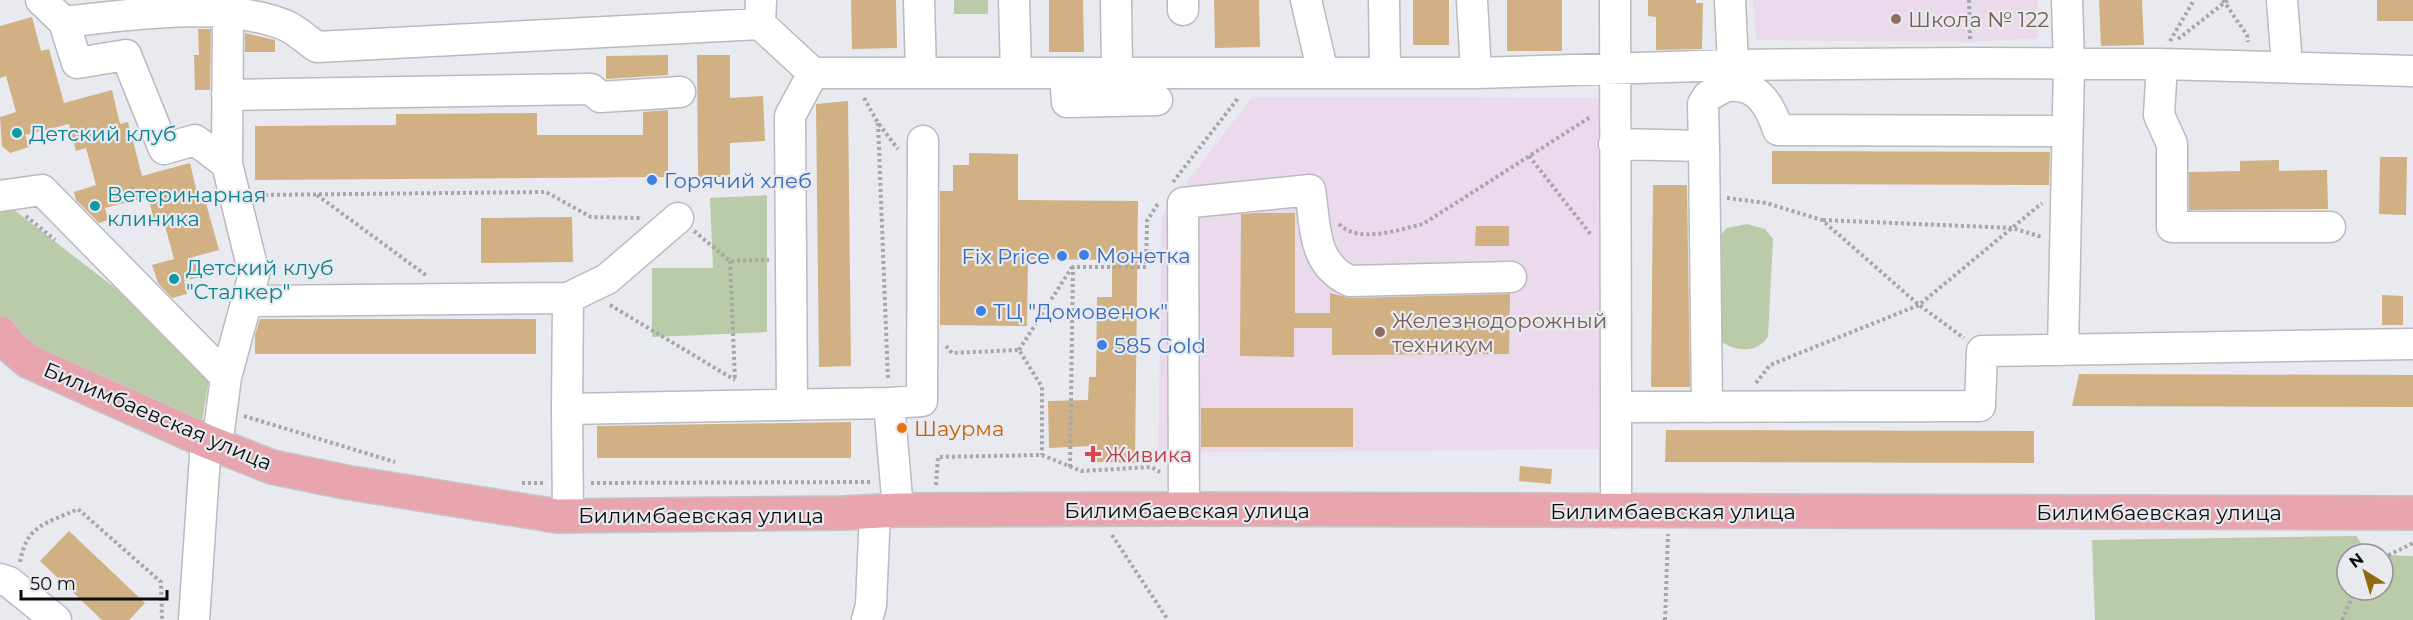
<svg xmlns="http://www.w3.org/2000/svg" width="2413" height="620" font-family="Montserrat,sans-serif">
	<style>
		.education { fill: #eadaec }
		.green { fill: #bacba9 }
		.building { fill: #d1b183 }
		.lines { fill: none; stroke-linecap: round; stroke-linejoin: round }
		.minor-casing { stroke: #b9bbc1; stroke-width: 33 }
		.major-casing { stroke: #c4c5c5; stroke-width: 36 }
		.path { stroke: #a6a7ab; stroke-width: 4; stroke-dasharray: 3 3; stroke-linecap: butt }
		.minor { stroke: #fff; stroke-width: 30 }
		.major { stroke: #e9a5ad; stroke-width: 33 }
		.education-dot { fill: #8d6e63; stroke: #e8eaef; stroke-width: 2 }
		.culture-dot { fill: #0f9aa8; stroke: #e8eaef; stroke-width: 2 }
		.shop-dot { fill: #3f7fe0; stroke: #e8eaef; stroke-width: 2 }
		.food-dot { fill: #e8710a; stroke: #e8eaef; stroke-width: 2 }
		.health-dot { fill: #e0444e; stroke: #e8eaef; stroke-width: 2 }
		.labels { text-anchor: middle; dominant-baseline: central; stroke-width: 4.5; stroke-linejoin: round; paint-order: stroke }
		.education-label { font-size: 21px; fill: #785e54; stroke: #e8eaef; text-anchor: start }
		.culture-label { font-size: 21px; fill: #0d838f; stroke: #e8eaef; text-anchor: start }
		.shop-label { font-size: 21px; fill: #366cbe; stroke: #e8eaef; text-anchor: start }
		.street-label { font-size: 21px; fill: #0b0c0e; stroke: #e8eaef }
		.food-label { font-size: 21px; fill: #c56008; stroke: #e8eaef; text-anchor: start }
		.health-label { font-size: 21px; fill: #be3a42; stroke: #e8eaef; text-anchor: start }
	</style>
	<rect width="100%" height="100%" fill="#e8eaef"/>
	<path class="education" d="M1753,0h285v38l-68,4 -214,-2z
		M1252,97l347,1 2,351 -443,4 4,-238z"/>
	<path class="green" d="M954,0h34v14h-34z
		M767,195v137l-115,5v-69h61l-3,-70z
		M9,206l119,92 81,81 -7,43 -169,-71 -33,-28v-115z
		M1747,224l18,5 8,10 -5,97c-10,20 -41,15 -52,0l4,-101 7,-7z
		M2356,536l13,18h-22v36h36v-35l30,1v64h-318l-3,-80z"/>
	<path class="building" d="M851,0h45l1,48 -45,1z
		M1049,0h34l1,52h-35z
		M1214,0h45l1,47 -45,1z
		M1413,0h36v45h-36z
		M1507,0h55v51h-55z
		M1648,0h48v3h7l-1,46 -46,1v-33l-8,-1z
		M2099,0h43l2,45 -43,1z
		M2377,0h36v21h-36z
		M32,17l9,34 8,-2 15,54 48,-13 8,34 8,-2 14,54 48,-13 8,34 6,-1 15,54 -26,7 7,20 -16,4 3,13 -15,4 -14,-15 -6,-18 22,-6 -10,-37 -9,2 -7,-27 -43,11 3,12 -9,3 -23,-23 -2,-8 22,-7 -10,-37 -10,3 -7,-27 -44,11 4,12 -19,6 -8,-7 -2,-29 16,-5 -10,-36 -6,2v-52z
		M198,29h13l-1,61h-15l-1,-35h5z
		M245,33l30,7v12h-30z
		M668,55v20l-62,4v-23z
		M697,55h33v43l33,-2 2,45 -35,2v34h-32z
		M848,101l3,265 -32,1 -3,-263z
		M668,110v67l-413,3v-54l141,-1v-11l141,-1v22h106v-23z
		M1772,151l278,1 -1,33 -277,-1z
		M969,153l49,1v46l120,1 -3,262 -44,-1v-16l-42,2 -1,-47 40,-1 1,-23h7l1,-80h15v-37l-84,-1 -1,67 -87,-1v-134h13v-26h16z
		M2380,157h27l-1,58 -27,-1z
		M2279,160v11l48,-1 1,39 -139,1v-38l51,-1v-10z
		M1653,185h34l3,202h-39z
		M1256,213h39v100h35v-20l20,5 160,-4 -1,60 -177,1v-27h-38v29l-54,-1 1,-142z
		M572,217l1,45 -92,1v-45z
		M1476,226h33v20h-34z
		M2382,295l21,1v29h-21z
		M260,319h276v35h-281v-19z
		M2079,374l334,1v32l-341,-1z
		M1201,408h152v39h-152z
		M851,422v36h-254v-32z
		M1666,430l368,1v32l-369,-1z
		M1520,466l32,3 -1,15 -32,-3z
		M69,531l76,72 -16,17h-27l-62,-59z"/>
	<g class="lines">
		<g class="minor-casing">
			<path id="minor" d="M41,0l23,22c64,-7 163,-22 223,4 10,5 20,14 30,21l443,-23 53,49h663l257,-8 237,-2 192,1 251,7
				M919,0l2,73
				M1014,0l2,73
				M1116,0l1,73
				M1183,0v10
				M1306,0l17,73
				M1384,0l1,73
				M1472,0l4,73
				M1615,0l1,407
				M2282,0l4,52
				M64,22l13,41 49,-8 38,94 31,-9 32,24
				M760,24l1,-24
				M2162,64l-3,51 13,29v83h158
				M1065,73l2,29 90,-2
				M1724,87c31,-7 46,17 54,43l288,1
				M227,95l364,-6 9,8 80,-5
				M1614,144l90,2 3,261
				M1704,146l-1,-42 5,-8 16,-9 9,-22 -3,-65
				M0,196l42,-6 184,187
				M568,298l39,-19 71,-61
				M248,301l320,-3 -1,111 322,-6 9,107
				M2063,350l6,-285 -2,-65
				M889,403l33,-2 1,-260
				M792,405l-2,-289 23,-43
				M567,409l1,107
				M217,446l9,-69 28,-103 -27,-110 1,-151
				M1184,509l-1,-306 127,-13c6,37 2,74 40,91l161,-4
				M1616,512v-105l364,-1 2,-55 431,-7
				M0,579l9,3 47,38
				M194,620l12,-179
				M867,620l4,-15 4,-94"/>
		</g>
		<g class="major-casing">
			<path id="major" d="M0,333l7,10 21,18 178,80 66,26 73,15 212,34 288,-3 53,-3 286,-1 1229,4"/>
		</g>
		<path class="path" d="M1969,0l1,41
			M2223,0l24,35 1,7
			M2178,39l50,-39
			M2170,41l24,-41
			M864,98l14,25 20,26
			M878,123l10,257
			M1529,156l63,80
			M1173,182l66,-85
			M259,195l287,-3 45,25 50,1
			M317,195l110,81
			M1727,198l39,5 56,17 97,85 45,33
			M26,216l29,24
			M1823,220l189,8 30,9
			M1339,224c20,20 58,6 84,0l169,-108
			M694,231l36,30 39,-1
			M730,261l5,119
			M610,305l125,75
			M946,346l6,7 67,-3 23,37v68
			M1019,350l53,-83
			M1756,383l14,-18 149,-60 123,-102
			M244,416l151,46
			M1070,467l3,-200h73l1,-46 12,-19
			M522,483h23
			M591,483l281,-1
			M936,485l2,-28 104,-2 39,16 70,-4 9,5
			M1112,535l56,85
			M2383,558l30,-15
			M20,562c7,-38 26,-38 58,-53l83,73 1,38
			M1665,620l3,-86
			M2342,620l13,-30"/>
		<use href="#minor" class="minor"/>
		<use href="#major" class="major"/>
	</g>
	<g class="education-dot">
		<circle cx="1896" cy="19" r="6"/>
		<circle cx="1380" cy="332" r="6"/>
	</g>
	<g class="culture-dot">
		<circle cx="17" cy="133" r="6"/>
		<circle cx="95" cy="206" r="6"/>
		<circle cx="174" cy="279" r="6"/>
	</g>
	<g class="shop-dot">
		<circle cx="652" cy="180" r="6"/>
		<circle cx="1084" cy="255" r="6"/>
		<circle cx="1062" cy="256" r="6"/>
		<circle cx="981" cy="311" r="6"/>
		<circle cx="1102" cy="345" r="6"/>
	</g>
	<circle class="food-dot" cx="902" cy="428" r="6"/>
	<path class="health-dot" d="M1090 445h6v6h6v6h-6v6h-6v-6h-6v-6h6z"/>
	<g class="labels">
		<g class="education-label">
			<text x="1908" y="19">Школа № 122</text>
			<text x="1392" y="320">Железнодорожный<tspan x="1392" dy="24">техникум</tspan></text>
		</g>
		<g class="culture-label">
			<text x="29" y="133">Детский клуб</text>
			<text x="107" y="194">Ветеринарная<tspan x="107" dy="24">клиника</tspan></text>
			<text x="186" y="267">Детский клуб<tspan x="186" dy="24">"Сталкер"</tspan></text>
		</g>
		<g class="shop-label">
			<text x="664" y="180">Горячий хлеб</text>
			<text x="1096" y="255">Монетка</text>
			<text x="1050" y="256" text-anchor="end">Fix Price</text>
			<text x="993" y="311">ТЦ "Домовенок"</text>
			<text x="1114" y="345">585 Gold</text>
		</g>
		<g class="street-label">
			<text transform="translate(158 416) rotate(23)">Билимбаевская улица</text>
			<text x="1187" y="510">Билимбаевская улица</text>
			<text x="1673" y="511">Билимбаевская улица</text>
			<text x="2159" y="512">Билимбаевская улица</text>
			<text x="701" y="515">Билимбаевская улица</text>
		</g>
		<g class="food-label">
			<text x="914" y="428">Шаурма</text>
		</g>
		<g class="health-label">
			<text x="1105" y="454">Живика</text>
		</g>
	</g>
	<g transform="translate(2365 572) rotate(323)"><circle r="28" fill="#e8eaef" stroke="#909195" stroke-width="1.5"/>
	<path d="M0-4.5L10 22L0 15L-10 22Z" fill="#8e6b0f"/>
	<text y="-9" font-size="16" font-weight="bold" text-anchor="middle" fill="#0b0c0e">N</text>
	</g>
	<path d="M21 590v9h146v-9" fill="none" stroke="#0b0c0e" stroke-width="3"/>
	<text x="30" y="590" font-size="18" fill="#0b0c0e" stroke="#e8eaef" stroke-width="4.5" paint-order="stroke">50 m</text>
</svg>
